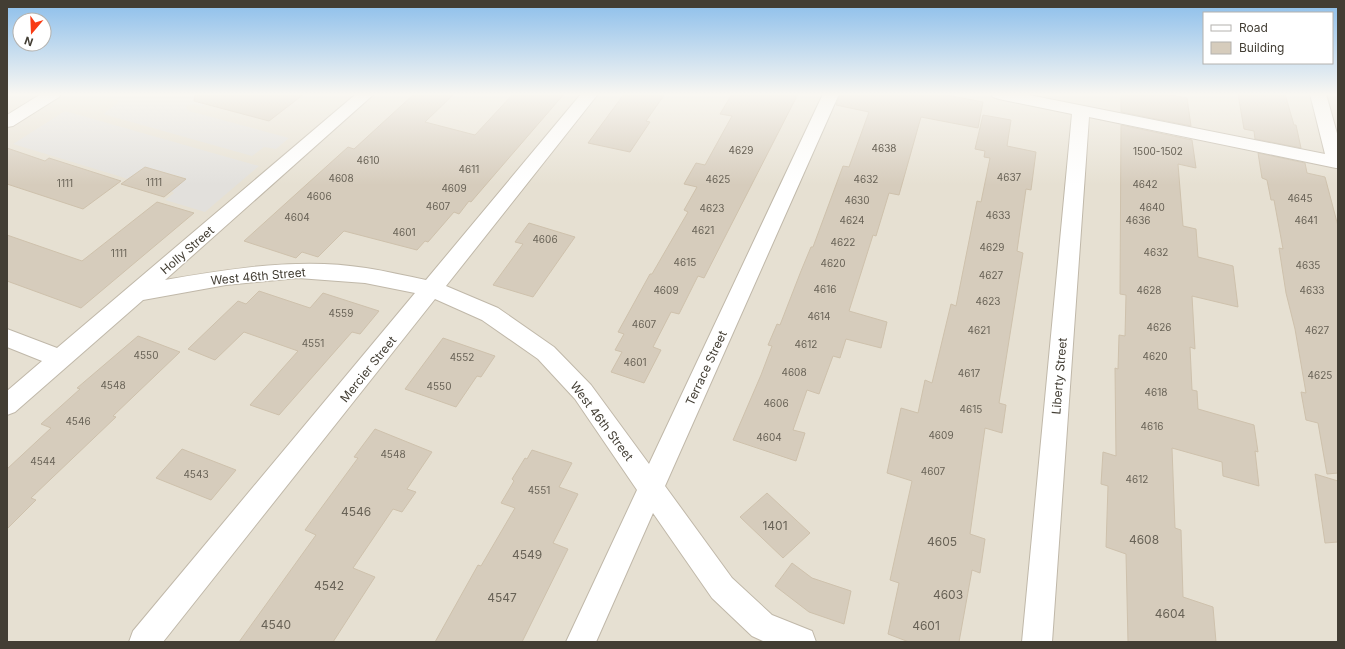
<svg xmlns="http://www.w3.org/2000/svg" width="1345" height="649" font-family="Inter,sans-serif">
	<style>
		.residential { fill: #e6e0d2 }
		.parking { fill: #e2e0dc }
		.building { fill: #d6ccbc; stroke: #cec1ac }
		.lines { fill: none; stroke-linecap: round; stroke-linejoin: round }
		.minor-casing { stroke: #c0b8a9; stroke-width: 2 }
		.minor { fill: #fff; fill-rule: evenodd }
		.labels { text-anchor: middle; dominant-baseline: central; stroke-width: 3; stroke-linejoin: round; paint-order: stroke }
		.number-label { font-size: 10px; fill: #686256 }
		.street-label { font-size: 12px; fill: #433e34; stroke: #fff }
		.near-number-label { font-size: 12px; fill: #686256 }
	</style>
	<rect width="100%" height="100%" fill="#f2eee3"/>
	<path class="residential" d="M7,94h1331v548h-1331z"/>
	<path class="parking" d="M113,94h105l-16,12 -9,-2 -5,1 -2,3 3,3 100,27 -13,11 -12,-2 -12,9 -149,-42 15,-11v-3l-10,-2z
		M65,111l194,55 -54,46 -40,-12 9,-7 -3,-2 15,-13 -41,-11 -17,12 -115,-35z"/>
	<path class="building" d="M195,94h109l-35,27 -75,-20z
		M414,94h40l-29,28 50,13 38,-41h51l-93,108 -2,-1 -10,13 -5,-2 -26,30 -3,-1 -8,9 -73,-19 -26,26 -16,-5 -6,6 -52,-17 104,-94 6,2z
		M624,94h41l-19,27 4,1 -20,30 -42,-9z
		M732,94h66l-94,184 -6,-2 -19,38 -8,-2 -18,35 8,3 -17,33 -33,-11 11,-20 -7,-2 9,-16 -6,-2 32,-58h2l36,-62 -4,-2 13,-23 -13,-3 12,-21 9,2 27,-49 -12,-2z
		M840,94h101l42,8 -5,26 -57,-11 -22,78 -10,-2 -13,43 -3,-1 -24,76 38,11 -6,26 -35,-9 -6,19 -7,-2 -14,38 -12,-4 -14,40 12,3 -9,28 -63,-21 28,-65 11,-29 -4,-1 9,-21 3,1 21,-54 10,-24h2l30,-81 6,1 20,-55 -33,-7z
		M1121,94h44l22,4 4,28 -70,-14z
		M1238,94h47l9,31h2l5,23 -46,-9 -1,-8 -10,-2z
		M983,115l28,5 -4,26 29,6 -5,38 -5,-1 -9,62 6,2 -24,150 7,2 -4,28 -17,-5 -15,106 15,5 -5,34 -8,-3 -13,72h-50l-21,-8 11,-51 -9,-3 22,-99 -25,-8 14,-65 17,5 7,-33 7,3 19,-79 5,2 21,-105 4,1 9,-44 -6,-1 1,-6 -10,-2z
		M1121,125l71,15 4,28 -18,-4 5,62 13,3 2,28 35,9 5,41 -46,-11 3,53 -5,-2 2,43 5,1 1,18 56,16 4,27 -3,-1 4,35 -36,-10 -1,-14 -50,-14 3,80 6,2 2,67 30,10 3,35h-88l-2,-88 -20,-7 2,-61 -7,-2 2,-32 13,4 -1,-88 3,1 1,-34 6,1 1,-41 -6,-1z
		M7,148l38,13 4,-3 72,23 -38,28 -76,-25z
		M1258,153l47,10 2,10 18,4 13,49v247l-11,1 -9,-51 -12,-3 -5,-28 5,1 -11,-64 -9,-36 -7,-45 4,1 -9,-49h-3l-4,-20 -5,-2z
		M145,167l41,12 -22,18 -43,-13z
		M157,202l37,11 -113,95 -74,-27v-46l75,26z
		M529,223l46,14 -42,60 -40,-12 30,-41 -8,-2z
		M259,291l51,17 13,-15 56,18 -19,23 -8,-2 -73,83 -29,-10 48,-54 -54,-19 -29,28 -27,-11 50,-48 8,3z
		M138,336l42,16 -67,64 3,1 -85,81 5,2 -29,29v-60l44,-41 -10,-4 39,-35 -3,-1z
		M443,338l52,18 -14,21 -4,-1 -21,31 -51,-18z
		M375,429l57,23 -25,37 9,3 -14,20 -9,-3 -40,59 22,9 -42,65h-94l77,-107 -11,-5 53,-72 -4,-1z
		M182,449l54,21 -25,30 -55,-22z
		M532,450l40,13 -13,24 19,7 -25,49 15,6 -46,93h-87l43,-77 3,1 34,-58 -14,-5 13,-22 -2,-2 13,-21 2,1z
		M1315,474l23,7v61l-13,1z
		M767,493l43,40 -27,25 -43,-41z
		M792,563l20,15 39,13 -7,33 -35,-12 -34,-26z"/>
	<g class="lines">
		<g class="minor-casing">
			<path id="minor" d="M41,94h20l-2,3 -46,29 -6,1v-12z
				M356,94h18l-209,186c65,-11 135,-23 201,-12 20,3 40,8 60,12l155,-186h17l-152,192 52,22 56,39 37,38 58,79 174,-370h16l-174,392 67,92 40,37 40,16 4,11h-51l-13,-6 -40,-38 -59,-85 -57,129h-30l71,-152 -62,-91 -37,-40 -56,-39 -47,-21 -272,343h-34l4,-11 282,-338 -50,-10 -67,-5 -72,7 -83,15 -128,112 -8,3v-24l35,-30 -35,-14v-18l50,19z
				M991,94h33l301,60 -15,-60h16l12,43v31h-2l-247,-51 -37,525h-30l50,-528 -73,-15 -6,-2z"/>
		</g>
		<use href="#minor" class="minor"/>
	</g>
	<linearGradient id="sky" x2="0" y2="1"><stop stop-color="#8bbeeb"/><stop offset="0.51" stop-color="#f9f7f2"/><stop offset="1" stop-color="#f9f7f2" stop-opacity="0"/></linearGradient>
	<rect width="1345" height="185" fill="url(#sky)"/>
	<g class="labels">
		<g class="number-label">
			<text x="884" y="148">4638</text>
			<text x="741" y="150">4629</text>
			<text x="1158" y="151">1500-1502</text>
			<text x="368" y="160">4610</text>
			<text x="469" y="169">4611</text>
			<text x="1009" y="177">4637</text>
			<text x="341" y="178">4608</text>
			<text x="718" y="179">4625</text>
			<text x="866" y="179">4632</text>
			<text x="154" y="182">1111</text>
			<text x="65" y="183">1111</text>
			<text x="1145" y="184">4642</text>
			<text x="454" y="188">4609</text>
			<text x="319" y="196">4606</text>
			<text x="1300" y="198">4645</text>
			<text x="857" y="200">4630</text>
			<text x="438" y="206">4607</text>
			<text x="1152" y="207">4640</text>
			<text x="712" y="208">4623</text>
			<text x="998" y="215">4633</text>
			<text x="297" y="217">4604</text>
			<text x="852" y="220">4624</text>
			<text x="1138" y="220">4636</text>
			<text x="1306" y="220">4641</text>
			<text x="703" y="230">4621</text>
			<text x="404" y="232">4601</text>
			<text x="545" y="239">4606</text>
			<text x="843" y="242">4622</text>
			<text x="992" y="247">4629</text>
			<text x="1156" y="252">4632</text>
			<text x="119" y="253">1111</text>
			<text x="685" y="262">4615</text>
			<text x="833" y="263">4620</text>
			<text x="1308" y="265">4635</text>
			<text x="991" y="275">4627</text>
			<text x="825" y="289">4616</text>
			<text x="666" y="290">4609</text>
			<text x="1149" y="290">4628</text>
			<text x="1312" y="290">4633</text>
			<text x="988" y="301">4623</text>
			<text x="341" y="313">4559</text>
			<text x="819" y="316">4614</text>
			<text x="644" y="324">4607</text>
			<text x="1159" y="327">4626</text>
			<text x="979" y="330">4621</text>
			<text x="1317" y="330">4627</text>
			<text x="313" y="343">4551</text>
			<text x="806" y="344">4612</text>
			<text x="146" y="355">4550</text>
			<text x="1155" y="356">4620</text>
			<text x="462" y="357">4552</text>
			<text x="635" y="362">4601</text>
			<text x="794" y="372">4608</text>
			<text x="969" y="373">4617</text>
			<text x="1320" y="375">4625</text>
			<text x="113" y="385">4548</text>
			<text x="439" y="386">4550</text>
			<text x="1156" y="392">4618</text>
			<text x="776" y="403">4606</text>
			<text x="971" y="409">4615</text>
			<text x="78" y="421">4546</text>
			<text x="1152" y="426">4616</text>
			<text x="941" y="435">4609</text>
			<text x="769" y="437">4604</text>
			<text x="393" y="454">4548</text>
			<text x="43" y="461">4544</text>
			<text x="933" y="471">4607</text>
			<text x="196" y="474">4543</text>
			<text x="1137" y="479">4612</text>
			<text x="539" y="490">4551</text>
		</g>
		<g class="street-label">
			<text transform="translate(187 250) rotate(-41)">Holly Street</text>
			<text transform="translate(258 276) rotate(-5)">West 46th Street</text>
			<text transform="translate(706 368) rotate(-65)">Terrace Street</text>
			<text transform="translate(368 369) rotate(-51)">Mercier Street</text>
			<text transform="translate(1059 376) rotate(-85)">Liberty Street</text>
			<text transform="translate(602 421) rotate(53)">West 46th Street</text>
		</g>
		<g class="near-number-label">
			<text x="356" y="511">4546</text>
			<text x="775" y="525">1401</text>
			<text x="1144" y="539">4608</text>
			<text x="942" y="541">4605</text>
			<text x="527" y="554">4549</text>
			<text x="329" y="585">4542</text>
			<text x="948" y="594">4603</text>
			<text x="502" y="597">4547</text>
			<text x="1170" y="613">4604</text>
			<text x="276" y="624">4540</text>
			<text x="926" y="625">4601</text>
		</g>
	</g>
	<rect width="1345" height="649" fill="none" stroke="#433e34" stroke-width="16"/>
	<rect x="1203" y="12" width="130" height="52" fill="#ffffff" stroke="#b4b2ae"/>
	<rect x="1211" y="25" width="20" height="6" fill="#ffffff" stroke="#b4b2ae"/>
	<text x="1239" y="32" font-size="12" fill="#433e34">Road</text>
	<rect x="1211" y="42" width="20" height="12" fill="#d6ccbc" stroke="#b4b2ae"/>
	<text x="1239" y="52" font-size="12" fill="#433e34">Building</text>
	<g transform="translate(32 32) rotate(199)"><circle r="19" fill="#ffffff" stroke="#b4b2ae"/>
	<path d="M0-3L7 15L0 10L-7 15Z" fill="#f83b14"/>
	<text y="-6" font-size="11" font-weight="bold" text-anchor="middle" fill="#433e34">N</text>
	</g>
</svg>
